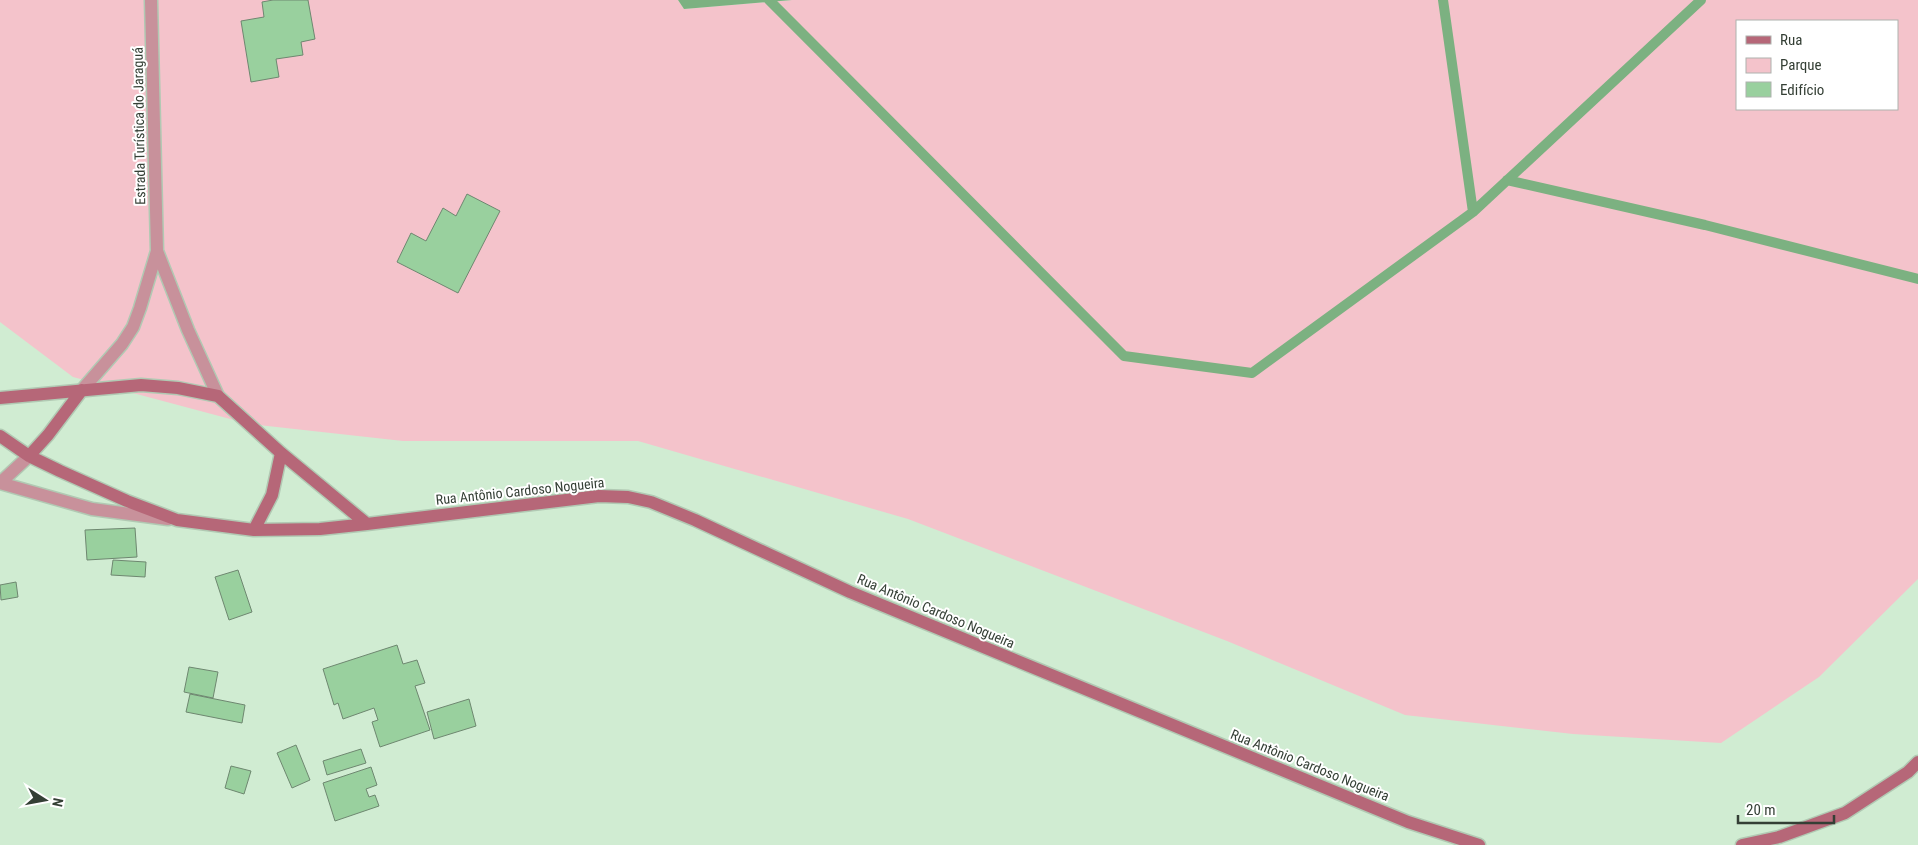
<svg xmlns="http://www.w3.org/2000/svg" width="1918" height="845" font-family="'Roboto Condensed',sans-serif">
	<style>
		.green { fill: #f4c3cb; fill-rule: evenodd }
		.water { fill: #7cb181 }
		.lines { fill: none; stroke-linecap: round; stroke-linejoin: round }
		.stream { stroke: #7cb181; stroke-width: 10 }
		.building { fill: #99d09e; stroke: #6e8770 }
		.minor-casing { stroke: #b1c9b3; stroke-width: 15 }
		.tertiary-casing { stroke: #b1c9b3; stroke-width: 15 }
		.secondary-casing { stroke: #b1c9b3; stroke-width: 15 }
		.minor { stroke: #c8919b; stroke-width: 12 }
		.tertiary { stroke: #c8919b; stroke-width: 12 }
		.secondary { stroke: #b66778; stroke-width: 12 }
		.labels { text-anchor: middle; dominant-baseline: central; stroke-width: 4; stroke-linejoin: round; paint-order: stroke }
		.street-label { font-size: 14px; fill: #343f35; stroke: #fff }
	</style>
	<rect width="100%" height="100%" fill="#d0ecd2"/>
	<path class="green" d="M0,0h678l6,9 108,-9h1126v579l-99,98 -98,66 -148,-9 -168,-19 -178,-74 -319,-122 -270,-78h-235l-154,-17 -176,-47 -73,-55zM1737,21h160v88h-160z"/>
	<path class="water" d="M678,0h114l-108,9z"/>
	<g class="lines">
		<path class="stream" d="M769,0l355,356 128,17 221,-161 228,-212
			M1443,0l30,212
			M1507,180l198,45 213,54"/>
	</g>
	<path class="building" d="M273,0h35l7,39 -14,3 2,13 -27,4 3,18 -28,5 -10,-61 23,-4 -2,-15z
		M467,194l33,17 -42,82 -61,-31 14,-29 15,8 17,-33 13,8z
		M135,528l2,29 -50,3 -2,-30z
		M113,560l33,2 -1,15 -34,-2z
		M238,570l14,42 -23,8 -14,-43z
		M16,582l2,15 -17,3 -1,-15z
		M397,645l6,19 14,-4 8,23 -10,3 15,44 -50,17 -8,-25 6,-2 -4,-12 -31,11 -5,-16 -4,2 -11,-36z
		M189,667l29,5 -5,26 -29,-6z
		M190,694l55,11 -3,18 -56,-11z
		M469,699l7,27 -42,13 -7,-27z
		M296,745l14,35 -18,8 -15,-35z
		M361,749l5,14 -39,12 -4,-14z
		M231,766l20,5 -7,23 -19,-6z
		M371,767l6,18 -11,4 3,8 6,-2 4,11 -44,15 -12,-38z"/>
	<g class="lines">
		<g class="minor-casing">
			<path id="minor" d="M157,251l31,79 30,66
				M82,390l40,-46 11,-17 7,-19 17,-57 -6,-251"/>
		</g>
		<g class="tertiary-casing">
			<path id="tertiary" d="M0,483l92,26 76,10
				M0,483l29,-27"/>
		</g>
		<g class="secondary-casing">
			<path id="secondary" d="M0,398l141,-13 37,3 40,8 63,57 86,71
				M0,436l29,20 31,15 67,30 50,19 77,10 66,-1 47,-5 232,-28 29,1 23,5 44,18 155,72 558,230 71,23
				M29,456l19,-21 34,-45
				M254,530l18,-35 9,-42
				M1742,845l37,-8 66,-24 63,-41 10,-10"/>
		</g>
		<use href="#minor" class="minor"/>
		<use href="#tertiary" class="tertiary"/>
		<use href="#secondary" class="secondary"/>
	</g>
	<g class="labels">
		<g class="street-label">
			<text transform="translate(139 126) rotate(-91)">Estrada Turística do Jaraguá</text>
			<text transform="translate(520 491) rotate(-6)">Rua Antônio Cardoso Nogueira</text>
			<text transform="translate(936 611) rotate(23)">Rua Antônio Cardoso Nogueira</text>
			<text transform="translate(1310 765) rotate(22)">Rua Antônio Cardoso Nogueira</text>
		</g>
	</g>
	<rect x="1736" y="20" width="162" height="90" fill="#ffffff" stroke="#aeb2ae"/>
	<rect x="1746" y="36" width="25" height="8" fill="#b66778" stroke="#aeb2ae"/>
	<text x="1780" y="45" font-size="15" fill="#343f35">Rua</text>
	<rect x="1746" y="58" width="25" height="15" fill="#f4c3cb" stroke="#aeb2ae"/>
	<text x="1780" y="70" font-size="15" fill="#343f35">Parque</text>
	<rect x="1746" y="82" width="25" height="15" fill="#99d09e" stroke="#aeb2ae"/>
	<text x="1780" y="95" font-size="15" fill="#343f35">Edifício</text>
	<g transform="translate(45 800) rotate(101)" stroke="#ffffff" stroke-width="4" paint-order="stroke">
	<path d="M0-4L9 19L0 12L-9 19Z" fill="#343f35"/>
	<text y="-8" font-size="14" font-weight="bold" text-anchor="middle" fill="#343f35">N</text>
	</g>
	<path d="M1738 815v8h96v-8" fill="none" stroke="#343f35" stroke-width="2.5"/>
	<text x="1746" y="815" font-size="15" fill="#343f35" stroke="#ffffff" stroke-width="4" paint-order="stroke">20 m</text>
</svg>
